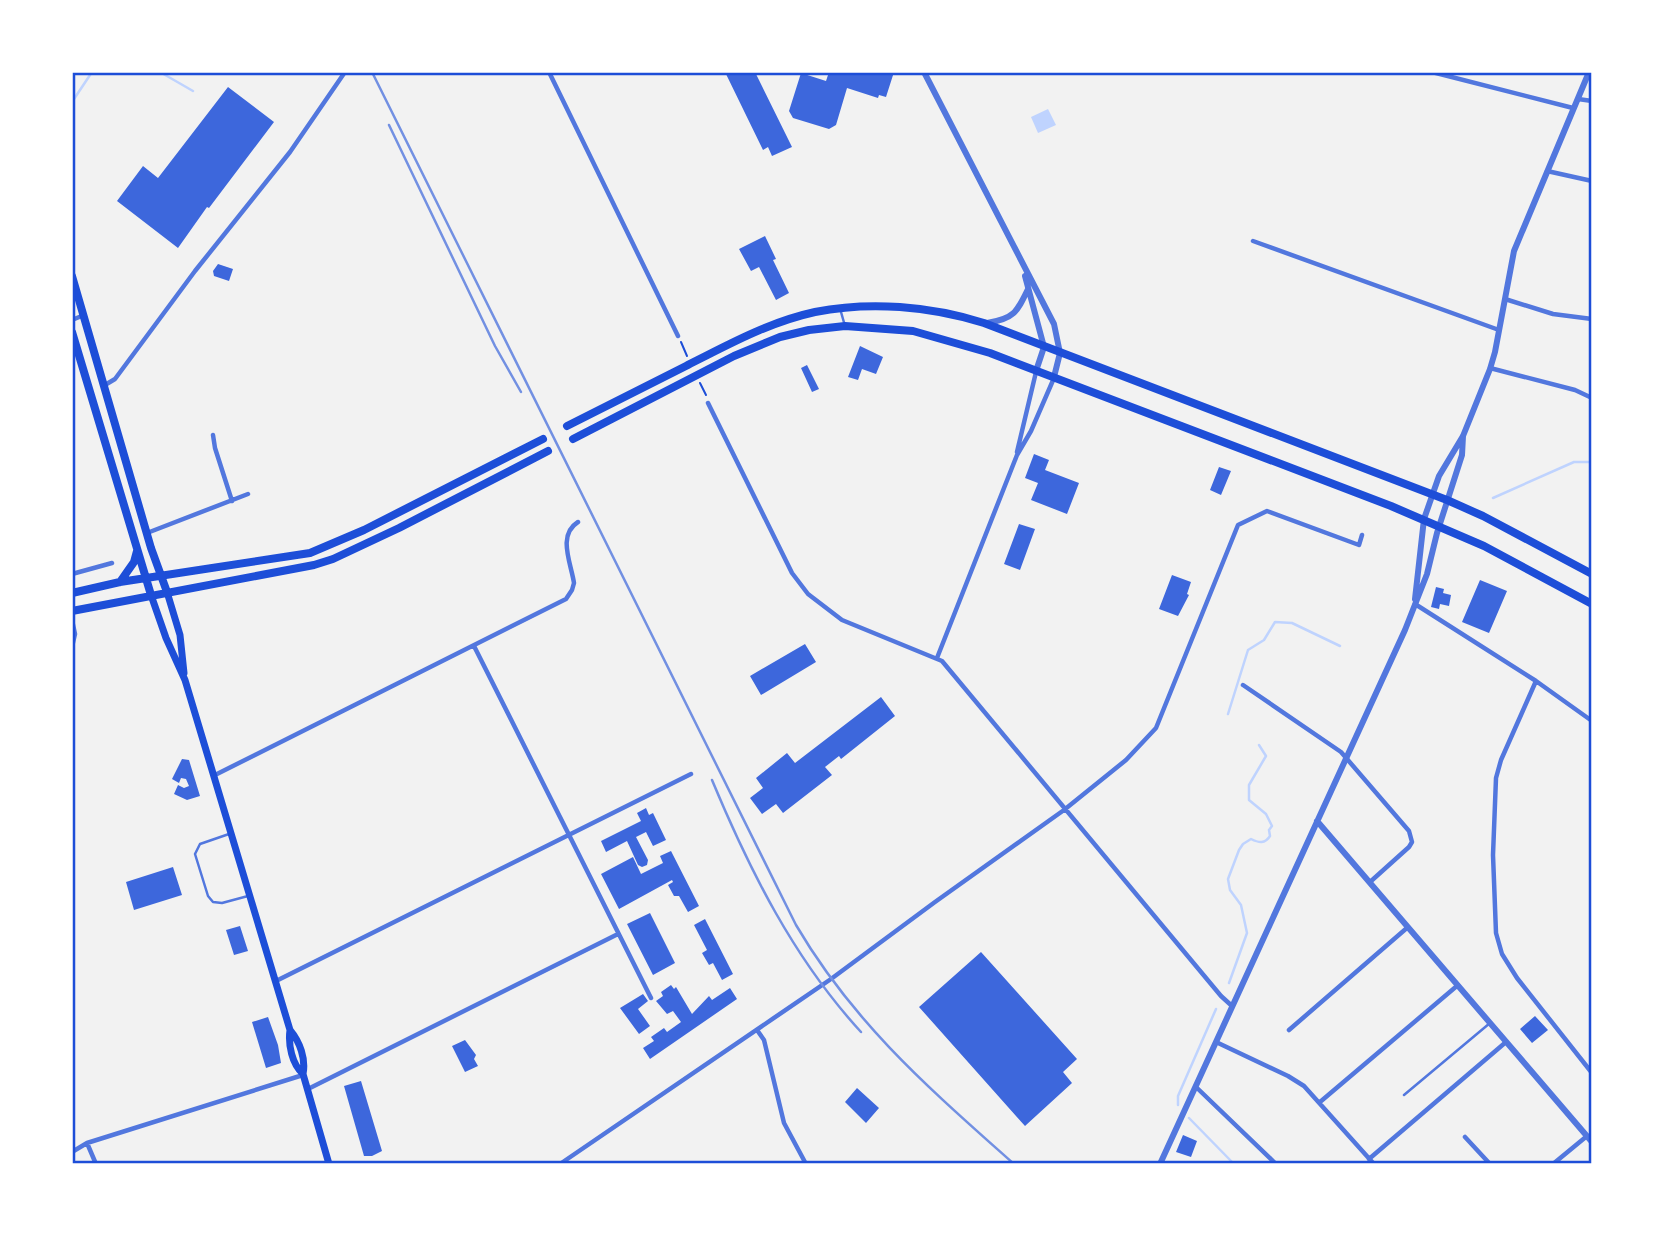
<svg xmlns="http://www.w3.org/2000/svg" width="1664" height="1236" font-family="Arial,sans-serif">
	<style>
		.water { fill: #bfd3fe }
		.lines { fill: none; stroke-linecap: round; stroke-linejoin: round }
		.stream { stroke: #bfd3fe; stroke-width: 2.5 }
		.building { fill: #3d67dc }
		.path { stroke: #1d4ed8; stroke-width: 2 }
		.service { stroke: #5277de; stroke-width: 2.5 }
		.minor { stroke: #5277de; stroke-width: 4.5 }
		.tertiary { stroke: #5277de; stroke-width: 6 }
		.secondary { stroke: #1d4ed8; stroke-width: 7 }
		.primary { stroke: #1d4ed8; stroke-width: 8 }
		.rail { stroke: #7290e2; stroke-width: 2.5 }
		.neatline { fill: none; stroke: #1d4ed8; stroke-width: 2.5 }
	</style>
	<rect width="100%" height="100%" fill="#f2f2f2"/>
	<path class="water" d="M1048,109l8,16 -18,8 -7,-16z"/>
	<g class="lines">
		<path class="stream" d="M160,72l33,19
			M72,102l20,-30
			M1493,498l81,-36h18
			M1228,714l20,-64 16,-10 11,-18 17,1 48,23
			M1229,983l18,-50 -6,-28 -11,-15 -2,-11 11,-29 4,-6 8,-5c8,4 14,5 19,-3l-1,-6 3,-4 -6,-12 -17,-14v-15l17,-29 -7,-11
			M1178,1105v-9l38,-87
			M1189,1118l45,46"/>
	</g>
	<path class="building" d="M725,72h30l37,75 -20,9 -4,-9 -5,3z
		M829,72h65l-8,25 -7,-2 -1,3 -31,-10 -11,37 -7,4 -36,-11 -4,-7 12,-38 25,8z
		M228,87l46,35 -65,86 -2,-1 -29,41 -61,-47 26,-35 15,12z
		M765,236l11,23 -3,1 16,33 -13,7 -17,-33 -8,4 -12,-22z
		M218,264l15,5 -4,12 -15,-5 -1,-5z
		M860,346l23,11 -7,17 -14,-5 -4,11 -10,-3z
		M807,365l12,24 -7,3 -11,-24z
		M1034,454l15,6 -4,10 34,13 -12,31 -36,-14 7,-17 -13,-5z
		M1219,467l12,4 -10,24 -11,-5z
		M1019,524l16,5 -15,41 -16,-6z
		M1172,575l19,7 -4,12 2,1 -11,21 -19,-7z
		M1480,580l27,11 -18,42 -27,-11z
		M1436,587l8,2 -1,4 8,2 -2,11 -9,-2 -1,5 -8,-2z
		M805,644l11,18 -55,33 -11,-19z
		M881,697l14,19 -54,43 -2,-3 -14,11 7,8 -49,38 -7,-9 -14,10 -12,-16 13,-10 -7,-10 31,-25 8,10z
		M182,759l7,1 11,36 -13,4 -13,-6 4,-9 6,3 5,-2 -3,-7 -5,-1 -2,5 -7,-4z
		M646,808l3,7 4,-2 13,27 -13,6 -7,-14 -10,5 12,23 -1,5 -5,2 -4,-2 -11,-24 -21,11 -5,-11 40,-20 -4,-8z
		M671,851l28,55 -11,6 -9,-16h-5l-6,-11 5,-3 -1,-2 -53,29 -18,-35 32,-17 8,17 22,-11 -3,-7z
		M173,867l9,28 -48,15 -8,-28z
		M650,913l25,50 -22,12 -26,-51z
		M705,919l28,55 -11,6 -9,-17 -4,2 -7,-12 5,-3 -13,-25z
		M240,926l8,25 -14,4 -8,-25z
		M981,952l96,107 -14,13 9,11 -47,43 -106,-119z
		M671,985l3,4 2,-2 16,27 17,-18 3,4 18,-12 7,11 -87,60 -7,-11 11,-7 -3,-4 13,-9 3,4 14,-10 -8,-11 -6,3 -11,-13 7,-5 -2,-4z
		M643,994l5,7 -10,8 12,17 -11,8 -19,-26z
		M1535,1016l13,14 -16,13 -12,-14z
		M268,1017l10,28 3,18 -15,5 -14,-46z
		M465,1040l11,15 -2,4 4,7 -13,6 -13,-26z
		M361,1081l21,70 -10,5h-8l-20,-70z
		M857,1088l22,20 -13,15 -21,-21z
		M1183,1135l14,6 -6,16 -15,-5z"/>
	<g class="lines">
		<path class="path" d="M681,342l6,14
			M700,383l6,12"/>
		<path class="service" d="M841,312l4,14
			M229,834l-29,10 -5,10 13,42 5,6 9,1 26,-7
			M1404,1095l86,-72"/>
		<path class="minor" d="M549,72l129,264
			M1432,72l141,36
			M1578,99l14,2
			M1547,171l45,10
			M1253,241l246,89
			M1505,299l48,15 39,5
			M72,320l12,-5
			M1490,368l85,22 17,8
			M105,385l10,-6 80,-108 95,-119 55,-80
			M708,403l84,170 16,21 34,26 100,41 279,335 11,10
			M213,435l2,13 17,53
			M1017,452l19,-80
			M147,533l101,-39
			M72,574l40,-11
			M1415,604l121,77 56,40
			M72,620l3,14 -3,13
			M474,646l177,352
			M937,658l80,-203 14,-24 23,-53
			M1536,681l-35,79 -5,18 -3,77 3,78 6,21 15,24 75,95
			M1243,685l98,67 68,79 3,11 -3,5 -39,35
			M215,775l351,-176 6,-9 2,-7c-3,-20 -17,-48 4,-61
			M276,981l415,-207
			M757,1030l7,10 20,83 22,41
			M1289,1030l119,-103
			M1216,1042l72,34 16,10 70,78
			M1196,1087l80,77
			M308,1089l310,-155
			M1320,1102l138,-117
			M1465,1137l25,27
			M87,1143l9,21
			M72,1152l15,-9 216,-68
			M1369,1159l137,-117
			M560,1164l271,-185 104,-77 129,-92 62,-50 30,-32 82,-203 29,-14 92,34 3,-10
			M1553,1164l34,-28"/>
		<path class="tertiary" d="M924,72l130,252 6,29 -6,24
			M1025,276l19,71 -8,24
			M987,323c27,-4 30,-11 41,-34
			M1415,599l9,-80 15,-43 24,-40 27,-67 5,-17 19,-101 75,-179
			M1317,821l275,321
			M1160,1164l245,-534 22,-56 10,-41 25,-78 1,-19"/>
		<path class="secondary" d="M167,592l13,43 4,38
			M151,595l15,43 19,42 105,350c10,12 16,29 13,44l26,90
			M290,1030c-2,15 2,34 13,44"/>
		<path class="primary" d="M72,276l79,272 16,44
			M72,332l79,263
			M567,426c40,-20 80,-40 119,-60 41,-21 83,-44 129,-54 55,-11 115,-6 169,11l463,177 36,16 109,58
			M573,439l161,-83 46,-19 29,-7 36,-4 68,5 77,22 401,153 93,40 108,58
			M120,582l14,-20 3,-11
			M72,593l48,-11 190,-29 54,-23 179,-91
			M72,611l242,-46 19,-6 66,-31 149,-77"/>
		<path class="rail" d="M372,72l424,853c58,99 134,164 218,239
			M389,125l106,221 26,46
			M712,780c38,91 82,179 149,252"/>
	</g>
	<rect width="1664" height="1236" fill="none" stroke="#ffffff" stroke-width="147"/>
	<rect x="74" y="74" width="1516" height="1088" class="neatline"/>
</svg>
